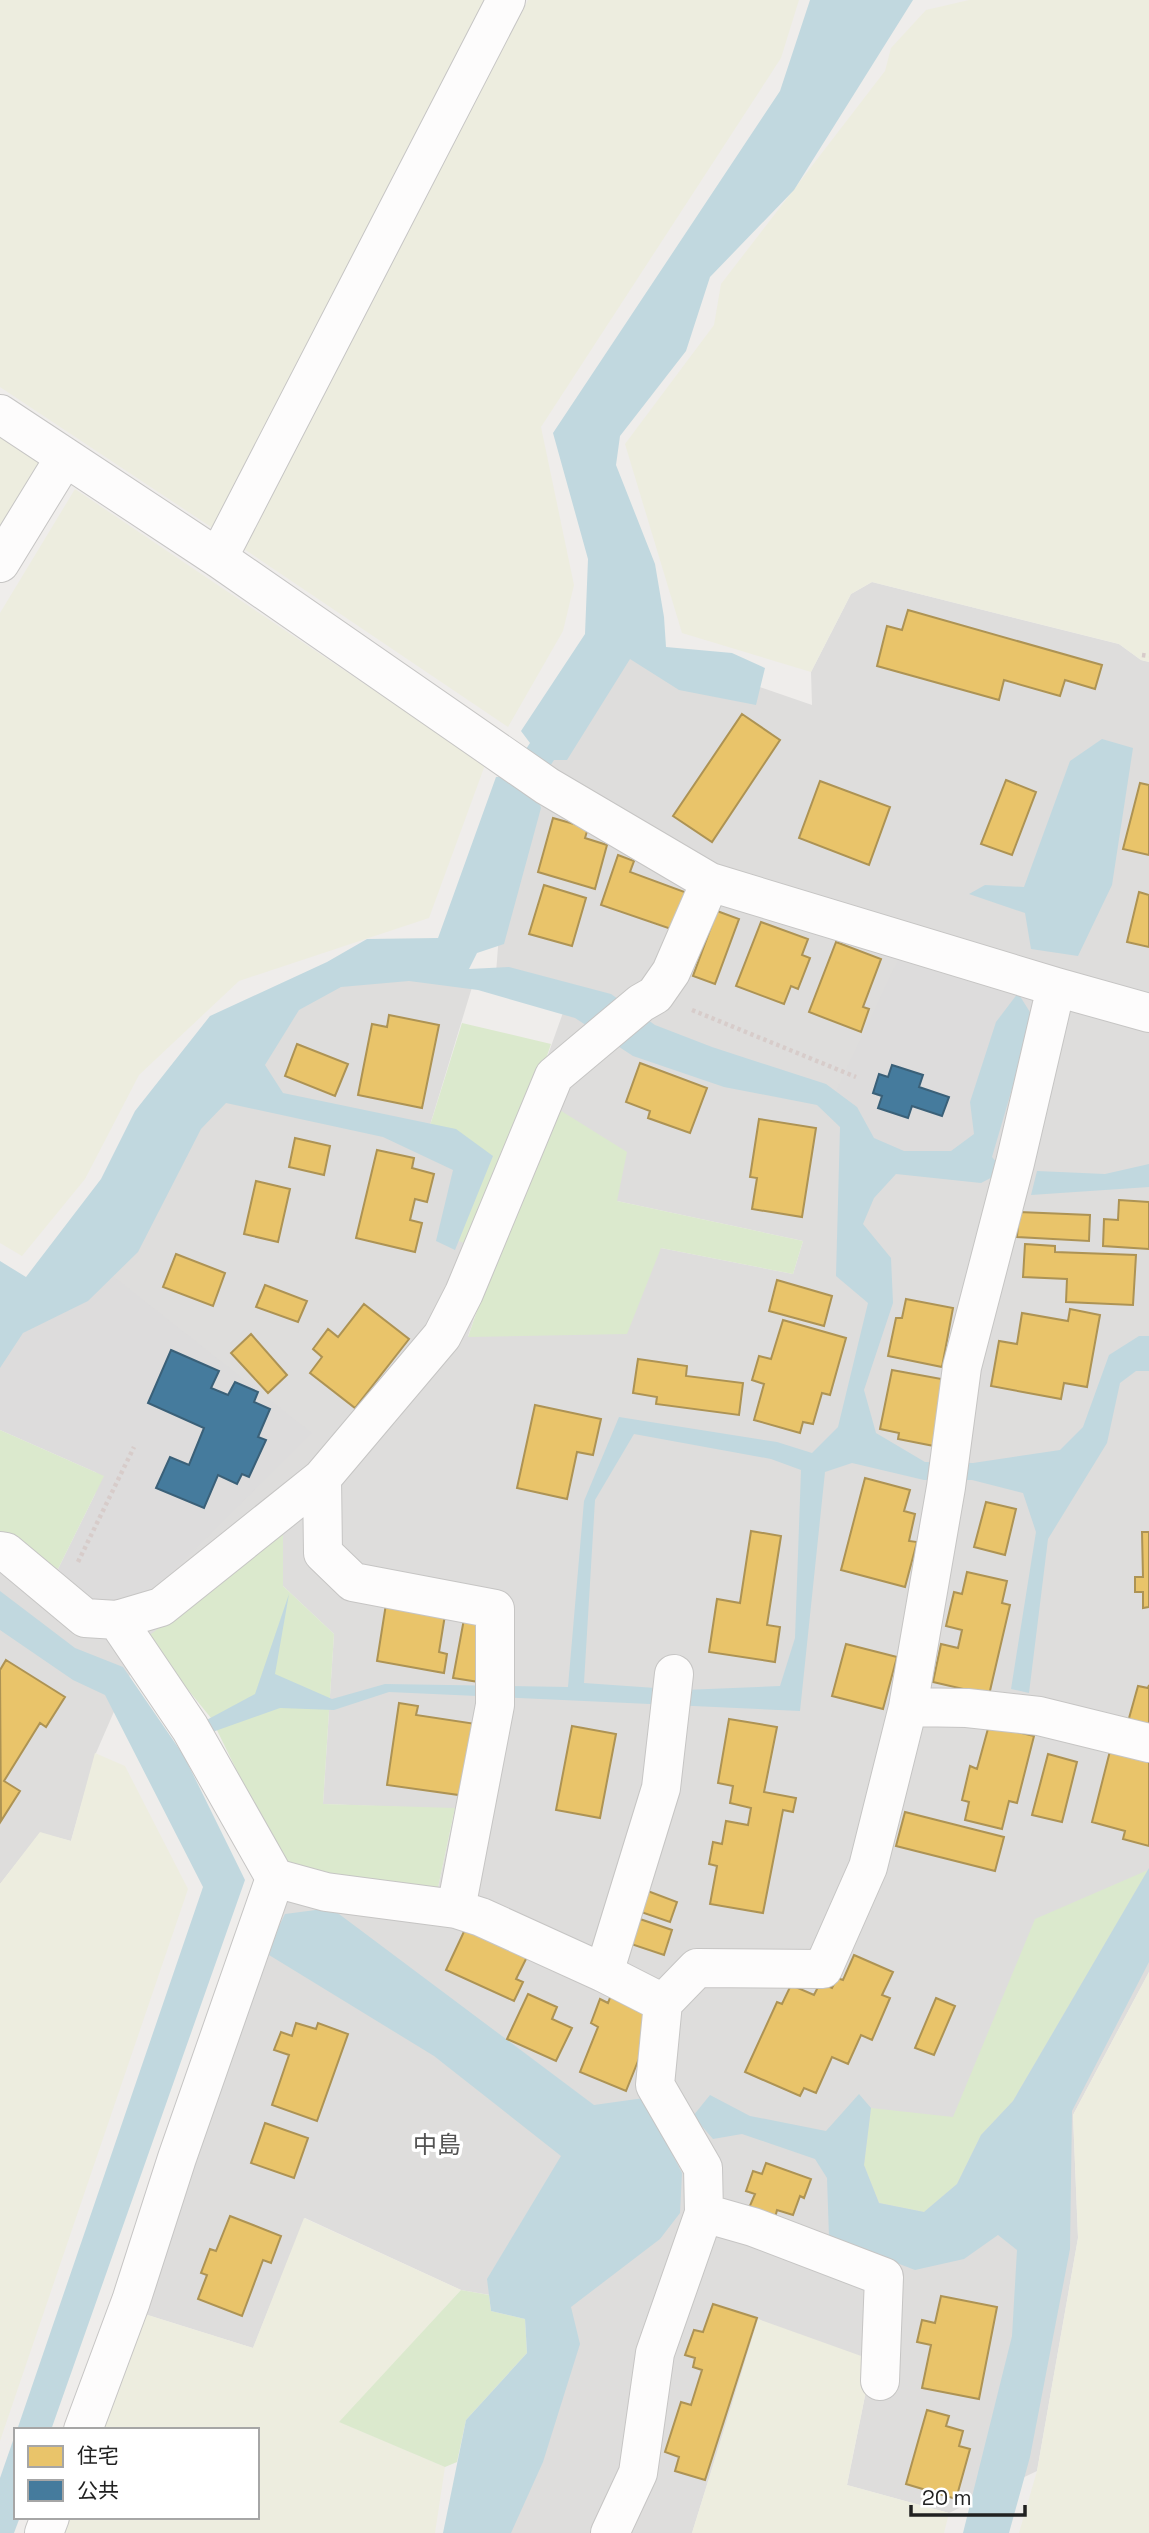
<svg xmlns="http://www.w3.org/2000/svg" width="1149" height="2533" font-family="'Space Grotesk','Noto Sans JP',sans-serif">
	<style>
		.residential { fill: #dedddc }
		.religious { fill: #dddcdc }
		.farmland { fill: #ededdf }
		.grass { fill: #dbe9cd }
		.water { fill: #c1d8df; fill-rule: evenodd }
		.homes { fill: #e9c46a; stroke: #ad9354; stroke-width: 2 }
		.public { fill: #457b9d; stroke: #3a6078; stroke-width: 2 }
		.lines { fill: none; stroke-linecap: round; stroke-linejoin: round }
		.minor-casing { stroke: #c6c5c4; stroke-width: 40 }
		.path { stroke: #d7ccca; stroke-width: 4.5; stroke-dasharray: 3.5 3.5; stroke-linecap: butt }
		.minor { stroke: #fdfcfc; stroke-width: 38 }
		.labels { text-anchor: middle; dominant-baseline: central; stroke-width: 7; stroke-linejoin: round; paint-order: stroke }
		.neighbourhood-label { font-size: 24px; fill: #545454; stroke: #fff }
	</style>
	<rect width="100%" height="100%" fill="#efedeb"/>
	<path class="residential" d="M872,582l247,62 22,16 8,2v1310l-76,143 5,123 -41,233 -88,42 -102,-28 19,-94 -107,-72 -67,214h-204l60,-228 -87,-15 -156,-72 -52,130 -115,-36 139,-408 41,-18 119,6 18,-83 -132,-5 11,-170 -51,-48 -137,52 -50,115 -25,88 -31,-8 -40,51v-350l58,35 33,35 13,-335 107,-232 144,-77 118,24 -46,151 48,30 21,90 -28,81 193,-88 132,26 10,-33 -186,-40 -83,-107 36,-101 -74,-20 13,-168 111,-166 192,66 -1,-33 40,-78z"/>
	<path class="religious" d="M903,949l144,43 -40,169h-126l-47,-66z
		M104,1269l208,164 -161,160 -60,11 -33,-35 46,-93 -104,-46v-92z"/>
	<path class="farmland" d="M0,0h489l-275,529 -214,-142z
		M528,0h271l-18,58 -240,369 33,158 -11,46 -55,96 -264,-178z
		M969,0h180v662l-8,-2 -22,-16 -247,-62 -21,12 -40,78 -129,-39 -57,-189 89,-119 7,-41 164,-213 6,-23 35,-38z
		M0,436l39,26 -39,65z
		M75,489l410,276 -56,153 -190,63 -100,94 -54,104 -63,77 -22,-13v-630z
		M95,1753l30,13 63,123 -188,552v-557l40,-52 31,9z
		M1149,1972v561h-130l18,-62 41,-233 -5,-123z
		M304,2218l157,72 -121,132 105,45 -10,66h-374l5,-16h191v-87h-160l41,-118 115,36z
		M758,2319l106,38 2,34 -19,94 102,28 -5,20h-252z"/>
	<path class="grass" d="M462,1023l89,21 -17,50 93,58 -10,49 186,40 -10,33 -132,-26 -34,86 -159,3 28,-82 -45,-17 24,-73 -48,-30z
		M0,1430l104,46 -46,93 -58,-35z
		M283,1531v55l51,48 -11,170 132,4 -18,84 -152,-23 -74,-151 -65,-80z
		M1148,1870l-135,231 -32,34 -24,49 -33,28 -45,-9 -15,-38 7,-57 82,9 82,-198z
		M461,2290l28,5 2,16 34,8 2,34 -61,67 -9,42 -12,5 -106,-45z"/>
	<path class="water" d="M810,0h103l-119,190 -84,87 -24,74 -66,85 -4,29 39,99 9,53 2,30 66,6 33,15 -9,37 -77,-15 -49,-31 -63,101h-13l-19,30 6,18 -37,136 -27,9 -8,16 40,-2 102,27 44,31 57,22 114,37 31,23 17,31 30,13h47l23,-17 -4,-32 26,-80 22,-29 15,24 -41,140 12,14 -23,12 -85,-9 -22,24 -11,26 28,34 2,45 -29,87 12,43 49,29 48,1 87,-13 23,-23 26,-72 30,-19h10v35h-13l-16,12 -13,60 -59,96 -19,154 -18,-4 25,-157 -13,-39 -51,-13h-48l-72,-17 -27,9 -25,239 -411,-19 -55,18 -54,-2 -76,27 -3,-12 54,-29 34,-100 -14,80 57,25 53,-15 183,3 16,-186 35,-84 158,25 35,11 26,-26 30,-124 -32,-27 4,-149 -23,-22 -93,-18 -91,-31 -58,-38 -97,-28 -69,-9 -68,6 -42,23 -34,55 18,28 173,36 37,27 -38,94 -19,-9 17,-71 -70,-33 -157,-34 -25,26 -63,123 -50,49 -65,32 -23,35v-107l26,16 75,-98 34,-68 75,-95 117,-54 40,-23 71,-1 58,-161 12,-1 22,-33 -9,-12 64,-97 3,-75 -35,-126 227,-342zM634,1434l137,25 30,11 -6,168 -15,48 -96,4 -100,-7 11,-183z
		M1102,739l31,9 -21,137 -34,71 -47,-7 -6,-36 -56,-19 16,-9 39,2 46,-126z
		M1149,1164v23l-118,8 6,-24 68,3z
		M0,1591l75,57 48,19 61,89 61,124 -194,550h-34l186,-543 -98,-192 -32,-15 -73,-50z
		M1149,1868v94l-77,149 -2,138 -40,208 -21,76h-46l49,-197 5,-86 -19,-15 -34,24 -49,11 -86,-33 -2,-59 -12,-19 -73,-25 -29,5 -20,-23 17,-21 40,21 76,15 33,-37 12,14 -7,57 15,38 45,9 33,-28 24,-49 32,-34z
		M331,1908l263,197 50,-7 38,75 -2,40 -20,26 -89,68 9,37 -37,118 -32,71h-68l23,-113 61,-67 -2,-34 -34,-8 -4,-32 74,-123 -127,-100 -165,-101 6,-21 10,-20z
		M16,2432v85h4l-6,16h-14v-55z"/>
	<path class="homes" d="M908,610l194,55 -7,24 -30,-9 -5,16 -56,-16 -5,20 -122,-34 10,-40 15,4z
		M742,714l38,26 -68,102 -39,-26z
		M1006,780l30,12 -24,63 -31,-11z
		M820,781l70,26 -21,58 -70,-27z
		M1140,783l9,2v70l-26,-6z
		M553,818l35,10 -3,10 22,7 -12,44 -57,-17z
		M618,855l16,6 -4,11 60,22 -13,37 -76,-26z
		M544,885l42,13 -14,48 -43,-12z
		M1139,892l10,3v52l-22,-5z
		M717,911l22,8 -24,65 -22,-8z
		M761,922l47,17 -6,16 8,3 -12,31 -7,-3 -7,18 -48,-18z
		M836,942l45,17 -18,48 6,2 -8,23 -52,-20z
		M389,1015l50,10 -17,83 -64,-13 14,-71 15,3z
		M297,1044l51,20 -13,32 -50,-20z
		M640,1063l67,25 -17,45 -42,-15 2,-7 -24,-9z
		M759,1119l57,9 -14,89 -50,-8 5,-31 -7,-1z
		M295,1138l35,8 -6,29 -35,-8z
		M377,1150l37,8 -2,10 22,6 -7,28 -12,-3 -5,21 12,3 -7,29 -59,-14z
		M256,1181l34,8 -12,53 -34,-8z
		M1119,1200l30,2v47l-46,-3 1,-27 14,1z
		M1019,1212l71,3 -1,26 -72,-4z
		M1025,1244l30,2v6l81,3 -3,50 -67,-3 1,-23 -44,-2z
		M176,1254l49,19 -12,33 -50,-19z
		M777,1280l55,16 -8,30 -55,-15z
		M265,1285l42,16 -9,21 -42,-15z
		M906,1299l47,9 -11,59 -54,-11 8,-38h6z
		M364,1304l45,35 -54,69 -45,-35 12,-16 -9,-8 15,-20 10,8z
		M1070,1309l30,6 -13,72 -23,-4 -3,16 -70,-13 8,-45 18,3 5,-31 46,8z
		M783,1320l63,18 -16,57 -8,-2 -9,31 -10,-2 -3,11 -46,-13 10,-36 -12,-4 7,-24 12,3z
		M251,1334l36,41 -19,18 -37,-40z
		M638,1359l49,7 -1,10 57,7 -4,32 -83,-11 1,-7 -24,-4z
		M892,1370l55,10 -13,66 -36,-7 1,-6 -19,-4z
		M535,1405l66,14 -8,36 -16,-3 -10,47 -50,-11z
		M865,1478l45,12 -6,21 11,3 -6,27 8,1 -12,45 -64,-17z
		M986,1502l30,7 -11,46 -31,-8z
		M751,1531l30,5 -14,89 13,2 -5,35 -66,-10 8,-53 23,4z
		M1142,1532h7v75l-6,1v-16h-8v-15h8z
		M967,1572l40,9 -5,22 8,2 -21,90 -56,-13 8,-38 17,4 4,-18 -16,-4 8,-34 8,2z
		M386,1604l59,11 -6,37 8,2 -3,19 -67,-12z
		M464,1619l25,3 -10,60 -26,-4z
		M846,1644l51,13 -14,52 -51,-13z
		M6,1660l59,37 -19,30 -6,-4 -36,58 16,10 -19,30 -1,-151z
		M1149,1685v50l-23,-6 12,-43 10,2z
		M399,1703l19,3 -2,9 60,9 -10,72 -79,-11z
		M729,1719l48,8 -13,65 32,6 -3,14 -10,-2 -20,103 -53,-9 7,-38 -8,-2 4,-22 9,2 4,-23 22,4 3,-17 -21,-5 3,-17 -15,-3z
		M989,1725l45,11 -17,67 -8,-2 -7,28 -37,-9 4,-18 -7,-2 8,-34 7,3z
		M572,1726l44,8 -16,84 -44,-8z
		M1110,1751l39,10v85l-26,-7 2,-8 -33,-9z
		M1048,1754l29,8 -15,60 -30,-7z
		M905,1812l99,25 -9,34 -99,-25z
		M645,1890l32,12 -7,20 -32,-11z
		M634,1917l38,13 -8,25 -39,-13z
		M468,1923l62,28 -14,28 7,3 -9,19 -68,-31z
		M854,1955l39,17 -11,23 8,3 -18,42 -11,-5 -13,29 -16,-7 -16,36 -12,-5 -4,8 -55,-24 32,-70 5,2 9,-19 23,10 6,-12 12,5 5,-10 6,2z
		M528,1994l29,13 -5,12 20,9 -16,33 -49,-22z
		M611,1995l39,16 -2,25 -22,55 -46,-19 18,-45 -7,-4 9,-24 8,4z
		M936,1998l19,8 -21,49 -19,-7z
		M296,2023l20,6 2,-6 30,11 -31,87 -45,-16 17,-50 -15,-5 7,-18 11,4z
		M265,2123l43,15 -14,40 -43,-15z
		M766,2163l45,16 -7,19 -4,-2 -7,19 -16,-5 -2,8 -26,-10 6,-14 -9,-3 7,-20 9,3z
		M230,2216l51,20 -10,27 -8,-3 -21,56 -44,-17 9,-24 -6,-2 9,-24 6,2z
		M941,2296l56,11 -18,92 -57,-11 9,-43 -14,-3 5,-22 13,3z
		M713,2304l44,14 -52,162 -30,-9 4,-14 -14,-5 16,-50 10,3 11,-35 -9,-3 2,-9 -10,-3 9,-25 9,2z
		M927,2410l22,6 -3,10 17,5 -4,15 11,3 -14,50 -50,-15z"/>
	<path class="public" d="M892,1065l31,10 -4,12 30,10 -7,19 -30,-10 -4,12 -30,-10 4,-12 -9,-3 6,-19 9,3z
		M171,1350l48,21 -8,17 17,7 7,-13 23,10 -4,10 16,7 -12,28 8,3 -17,37 -7,-3 -5,10 -19,-9 -14,33 -48,-20 14,-31 19,8 15,-37 -56,-25z"/>
	<g class="lines">
		<g class="minor-casing">
			<path id="minor" d="M0,414l218,144 329,228 163,96 346,105 93,26
				M218,558l288,-558
				M0,563l65,-106
				M322,1478l1,75 30,29 142,27v96l-39,204
				M0,1551l6,1 79,66 32,2 73,108 85,150 51,14 130,17 25,8 123,56 59,30 34,-35 126,1 45,-102 40,-160 38,-220 16,-120 53,-204 41,-176
				M117,1620l44,-13 161,-129 120,-142 22,-43 90,-217 87,-73 14,-8 16,-23 39,-90
				M908,1707l59,1 72,8 110,27
				M604,1973l57,-185 13,-114
				M704,2213l49,14 131,50 -4,104
				M83,2430l48,-129 46,-143 98,-280
				M44,2533l6,-16
				M610,2533l28,-60 17,-120 49,-140 -1,-45 -48,-83 8,-82"/>
		</g>
		<path class="path" d="M1142,655l7,1
			M692,1010l164,67
			M78,1562l56,-115"/>
		<use href="#minor" class="minor"/>
	</g>
	<g class="labels">
		<g class="neighbourhood-label">
			<text x="437" y="2144">中島</text>
		</g>
	</g>
	<rect x="14" y="2428" width="245" height="91" fill="#ffffff" stroke="#a6a6a6" stroke-width="2"/>
	<rect x="28" y="2446" width="35" height="21" fill="#e9c46a" stroke="#a6a6a6" stroke-width="2"/>
	<text x="77" y="2463" font-size="21" fill="#212121">住宅</text>
	<rect x="28" y="2480" width="35" height="21" fill="#457b9d" stroke="#a6a6a6" stroke-width="2"/>
	<text x="77" y="2498" font-size="21" fill="#212121">公共</text>
	<path d="M911 2505v10h114v-10" fill="none" stroke="#212121" stroke-width="3.5"/>
	<text x="922" y="2505" font-size="21" fill="#212121" stroke="#ffffff" stroke-width="5" paint-order="stroke">20 m</text>
</svg>
